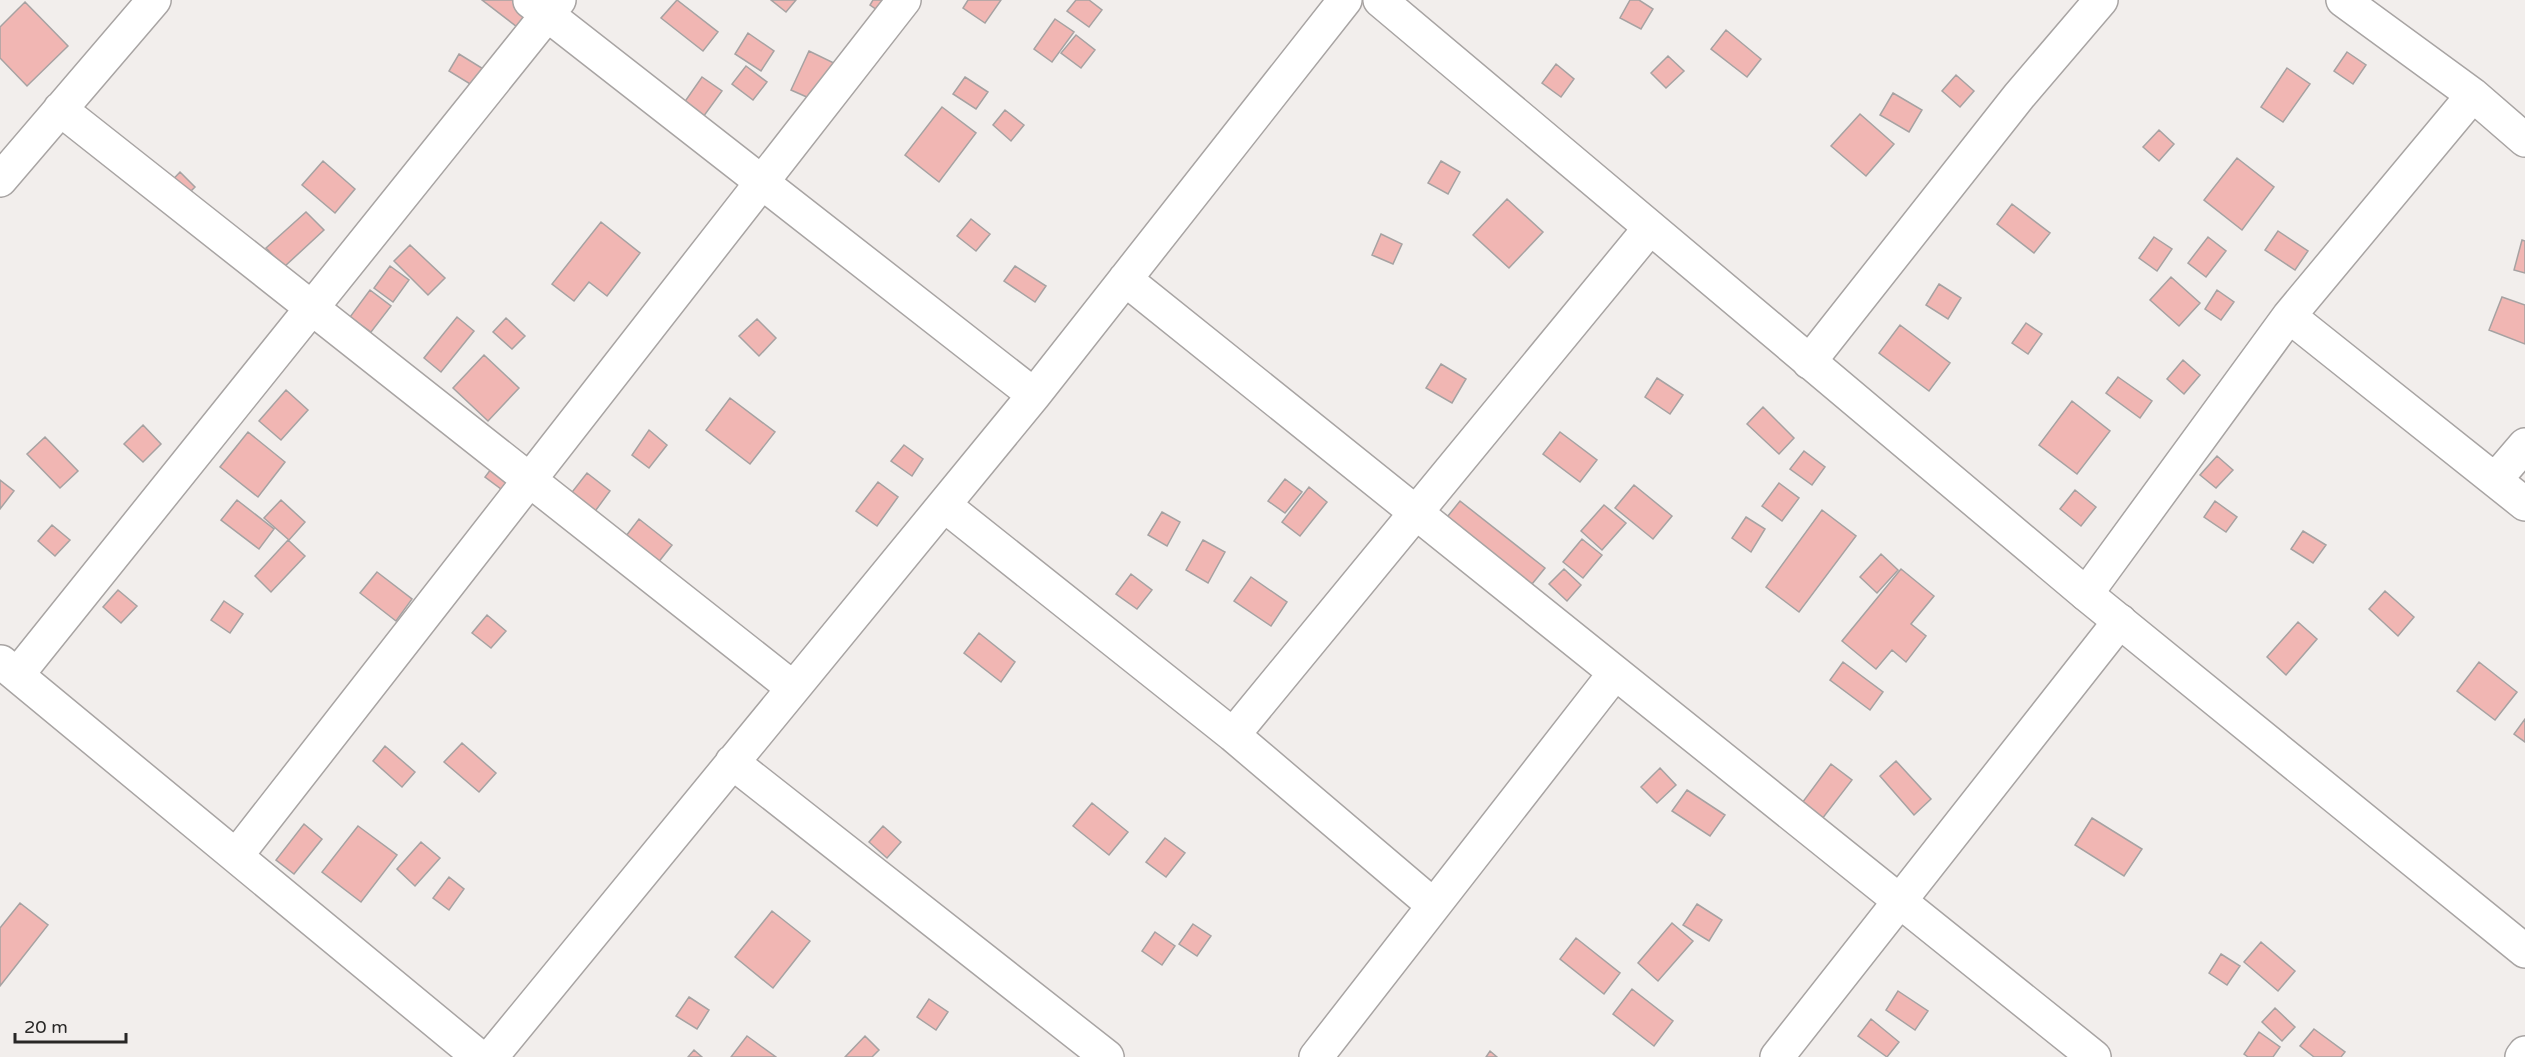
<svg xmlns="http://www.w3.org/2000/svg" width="2525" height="1057" font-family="'Varela Round',sans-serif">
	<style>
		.building { fill: #f1b6b3; stroke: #a6a2a2; stroke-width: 1.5 }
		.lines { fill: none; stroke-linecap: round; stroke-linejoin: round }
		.minor-casing { stroke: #a8a4a3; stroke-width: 36 }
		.major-casing { stroke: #a8a4a3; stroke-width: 36 }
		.minor { stroke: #fff; stroke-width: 33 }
		.major { stroke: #fff; stroke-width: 33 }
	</style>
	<rect width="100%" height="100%" fill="#f2eeec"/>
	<path class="building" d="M482,0h63l-24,30z
		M677,0l41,32 -15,19 -42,-33z
		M771,0h25l-10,12z
		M873,0h30l-13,19 -20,-14z
		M968,0h33l-16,23 -22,-15z
		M1076,0h13l13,10 -13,17 -22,-16z
		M1630,0h9l14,9 -12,20 -21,-11z
		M25,2l43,44 -41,40 -27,-28v-31z
		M1055,19l19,13 -22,30 -18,-13z
		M1726,30l35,29 -14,18 -36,-28z
		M748,33l26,18 -13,20 -26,-17z
		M1076,35l19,15 -14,18 -20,-15z
		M809,51l27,13 -18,38 -27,-12z
		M2347,52l19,13 -13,19 -19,-13z
		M459,54l26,16 -10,17 -26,-16z
		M1668,56l16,15 -18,17 -15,-15z
		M1556,64l18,15 -13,18 -19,-14z
		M746,66l21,16 -14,18 -21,-16z
		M2287,68l23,16 -27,38 -22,-15z
		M1956,75l18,16 -14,16 -18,-16z
		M702,77l20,14 -24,33 -19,-14z
		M965,77l23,15 -12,17 -23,-15z
		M1893,93l29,17 -13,22 -29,-17z
		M942,107l34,26 -37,49 -34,-27z
		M1005,110l19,15 -13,16 -18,-16z
		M1860,114l34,30 -28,32 -35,-30z
		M2159,130l15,14 -15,17 -16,-14z
		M2237,158l37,29 -32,43 -38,-30z
		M323,161l32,28 -20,24 -33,-28z
		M1441,161l19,11 -12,22 -20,-11z
		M180,172l15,15 -17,17 -15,-14z
		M1507,199l36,33 -34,36 -36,-33z
		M2012,204l38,29 -16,20 -37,-29z
		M306,212l18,18 -40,37 -18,-19z
		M971,219l19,15 -14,17 -19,-15z
		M601,222l39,31 -33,43 -18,-14 -15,19 -22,-17z
		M2278,231l30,20 -13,19 -30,-20z
		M1381,234l21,10 -9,20 -21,-9z
		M2154,237l18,12 -15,22 -18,-13z
		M2208,237l18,14 -20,26 -18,-14z
		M2522,240l3,1v32l-11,-3z
		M410,245l35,33 -17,17 -34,-34z
		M390,266l19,14 -16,22 -19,-14z
		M1015,266l31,20 -11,16 -31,-21z
		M2171,277l29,26 -21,23 -29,-26z
		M1939,284l22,14 -13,21 -22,-14z
		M370,290l21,16 -20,26 -21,-15z
		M2217,290l17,12 -13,18 -16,-11z
		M2502,297l23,8v39l-36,-14z
		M457,317l17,14 -33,41 -17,-14z
		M506,318l19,18 -13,13 -19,-17z
		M757,319l19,19 -17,18 -20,-20z
		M2026,323l16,11 -14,20 -16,-11z
		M1900,325l50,38 -21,28 -50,-38z
		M484,355l35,33 -31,33 -35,-33z
		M2183,360l17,15 -16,19 -17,-15z
		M1441,364l25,15 -14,24 -26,-15z
		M2118,377l34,24 -12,17 -34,-25z
		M1657,378l26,17 -13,19 -25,-17z
		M286,390l22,20 -27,30 -22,-19z
		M730,398l45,34 -25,32 -44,-34z
		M2072,401l38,30 -33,43 -38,-29z
		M1763,407l31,31 -15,16 -32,-30z
		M143,425l18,19 -18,18 -19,-18z
		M649,430l18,15 -18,23 -17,-13z
		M248,432l37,30 -27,35 -38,-30z
		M1560,432l37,28 -17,22 -37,-28z
		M45,437l33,34 -18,17 -33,-34z
		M904,445l19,14 -11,17 -21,-15z
		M1804,451l21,16 -13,18 -22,-16z
		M2217,456l16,14 -17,18 -16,-13z
		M500,457l20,16 -15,19 -20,-15z
		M587,473l23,18 -17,23 -24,-18z
		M1285,479l17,13 -17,21 -17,-12z
		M0,480l14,11 -14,18z
		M878,482l20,15 -21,29 -21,-15z
		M1779,483l20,15 -17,23 -20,-15z
		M1634,485l38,31 -19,23 -38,-31z
		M1309,487l18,15 -27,34 -18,-14z
		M2075,490l21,17 -15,19 -21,-17z
		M237,500l37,29 -15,20 -38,-29z
		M281,500l24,22 -16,18 -25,-22z
		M1460,501l85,67 -17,21 -84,-68z
		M2215,501l22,16 -11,15 -22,-15z
		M1604,505l22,18 -24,27 -21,-19z
		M1822,510l34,26 -57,76 -33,-25z
		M1162,512l18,10 -13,24 -19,-11z
		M1746,517l19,12 -14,23 -19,-14z
		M639,519l33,26 -30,38 -33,-25z
		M52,525l18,15 -15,16 -17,-15z
		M2303,531l23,14 -13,18 -22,-14z
		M1582,539l20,16 -19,23 -20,-16z
		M288,540l17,16 -34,36 -16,-16z
		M1203,540l22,12 -17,31 -22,-13z
		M1881,554l17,16 -21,23 -17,-16z
		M1564,569l17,16 -14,16 -18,-17z
		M1901,569l33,27 -23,28 15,12 -20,26 -14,-12 -16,19 -34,-28z
		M377,572l35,27 -16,22 -36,-28z
		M1131,574l21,16 -15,19 -21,-15z
		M1251,577l36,25 -16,24 -37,-25z
		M118,590l19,16 -16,17 -18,-16z
		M2385,591l29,26 -16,19 -29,-27z
		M224,601l19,13 -13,19 -19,-13z
		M487,615l19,16 -15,17 -19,-15z
		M2298,622l19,17 -31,36 -19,-18z
		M979,633l36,29 -14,20 -37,-29z
		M1843,662l40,30 -13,18 -40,-30z
		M2479,662l38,30 -22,28 -38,-29z
		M2525,719v23l-11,-8z
		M462,743l34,30 -17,19 -35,-30z
		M385,746l30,26 -13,15 -29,-26z
		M1896,761l35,38 -17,16 -34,-39z
		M1831,764l21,16 -30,39 -20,-16z
		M1660,768l16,17 -19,18 -16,-16z
		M1687,790l38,25 -15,21 -38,-25z
		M1092,803l36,29 -19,23 -36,-29z
		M2092,818l50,31 -18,27 -49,-31z
		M304,824l18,15 -28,35 -18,-14z
		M358,826l39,29 -36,47 -39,-30z
		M883,826l18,16 -14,16 -18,-16z
		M1165,838l20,15 -19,24 -20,-15z
		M421,842l19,16 -25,28 -18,-17z
		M449,877l15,12 -15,21 -16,-12z
		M20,903l28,22 -48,61v-58z
		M1697,904l25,16 -13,21 -26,-16z
		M772,911l38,30 -37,47 -38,-31z
		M1672,923l21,18 -35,40 -20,-18z
		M1193,924l18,12 -14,20 -18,-12z
		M1155,932l20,14 -13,19 -20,-14z
		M1576,938l44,35 -16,21 -44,-35z
		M2261,942l34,29 -17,20 -34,-29z
		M2221,954l19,12 -13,19 -18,-12z
		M1632,989l41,32 -19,25 -41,-32z
		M1898,991l30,20 -13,19 -29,-20z
		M689,997l20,13 -12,19 -21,-13z
		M929,999l19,13 -12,18 -19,-13z
		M2275,1008l20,19 -13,14 -20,-19z
		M1871,1019l28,23 -12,15 -29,-21z
		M2314,1029l31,23 -4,5h-27l-14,-11z
		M2259,1032l21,15 -7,10h-25l-4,-3z
		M747,1036l29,21h-45z
		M865,1036l14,14 -7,7h-27z
		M694,1050l8,7h-14z
		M1490,1051l7,6h-11z"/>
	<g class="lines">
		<g class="minor-casing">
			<path id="minor" d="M2343,0l130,95 52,45
				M530,1l504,394
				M60,109l733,579
				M0,180l154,-180
				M1125,279l969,778
				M2289,316l236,188
				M1809,362l210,-266 82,-96
				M2495,480l30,-35
				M944,505l289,230 200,170
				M2086,594l203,-278 184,-221
				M1,662l478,395
				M17,675l542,-675
				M1233,735l417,-507
				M732,762l375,295
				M236,856l668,-856
				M491,1057l543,-662 311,-395
				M1316,1057l299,-384
				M1777,1057l343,-436
				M2522,1057l3,-4"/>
		</g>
		<g class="major-casing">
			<path id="major" d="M1380,0l706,594 439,357"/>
		</g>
		<use href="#minor" class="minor"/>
		<use href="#major" class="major"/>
	</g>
	<path d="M15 1033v9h111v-9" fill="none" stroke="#282726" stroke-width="3"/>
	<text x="24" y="1033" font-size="18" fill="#282726" stroke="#f2eeec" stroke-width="4.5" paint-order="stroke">20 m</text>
</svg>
